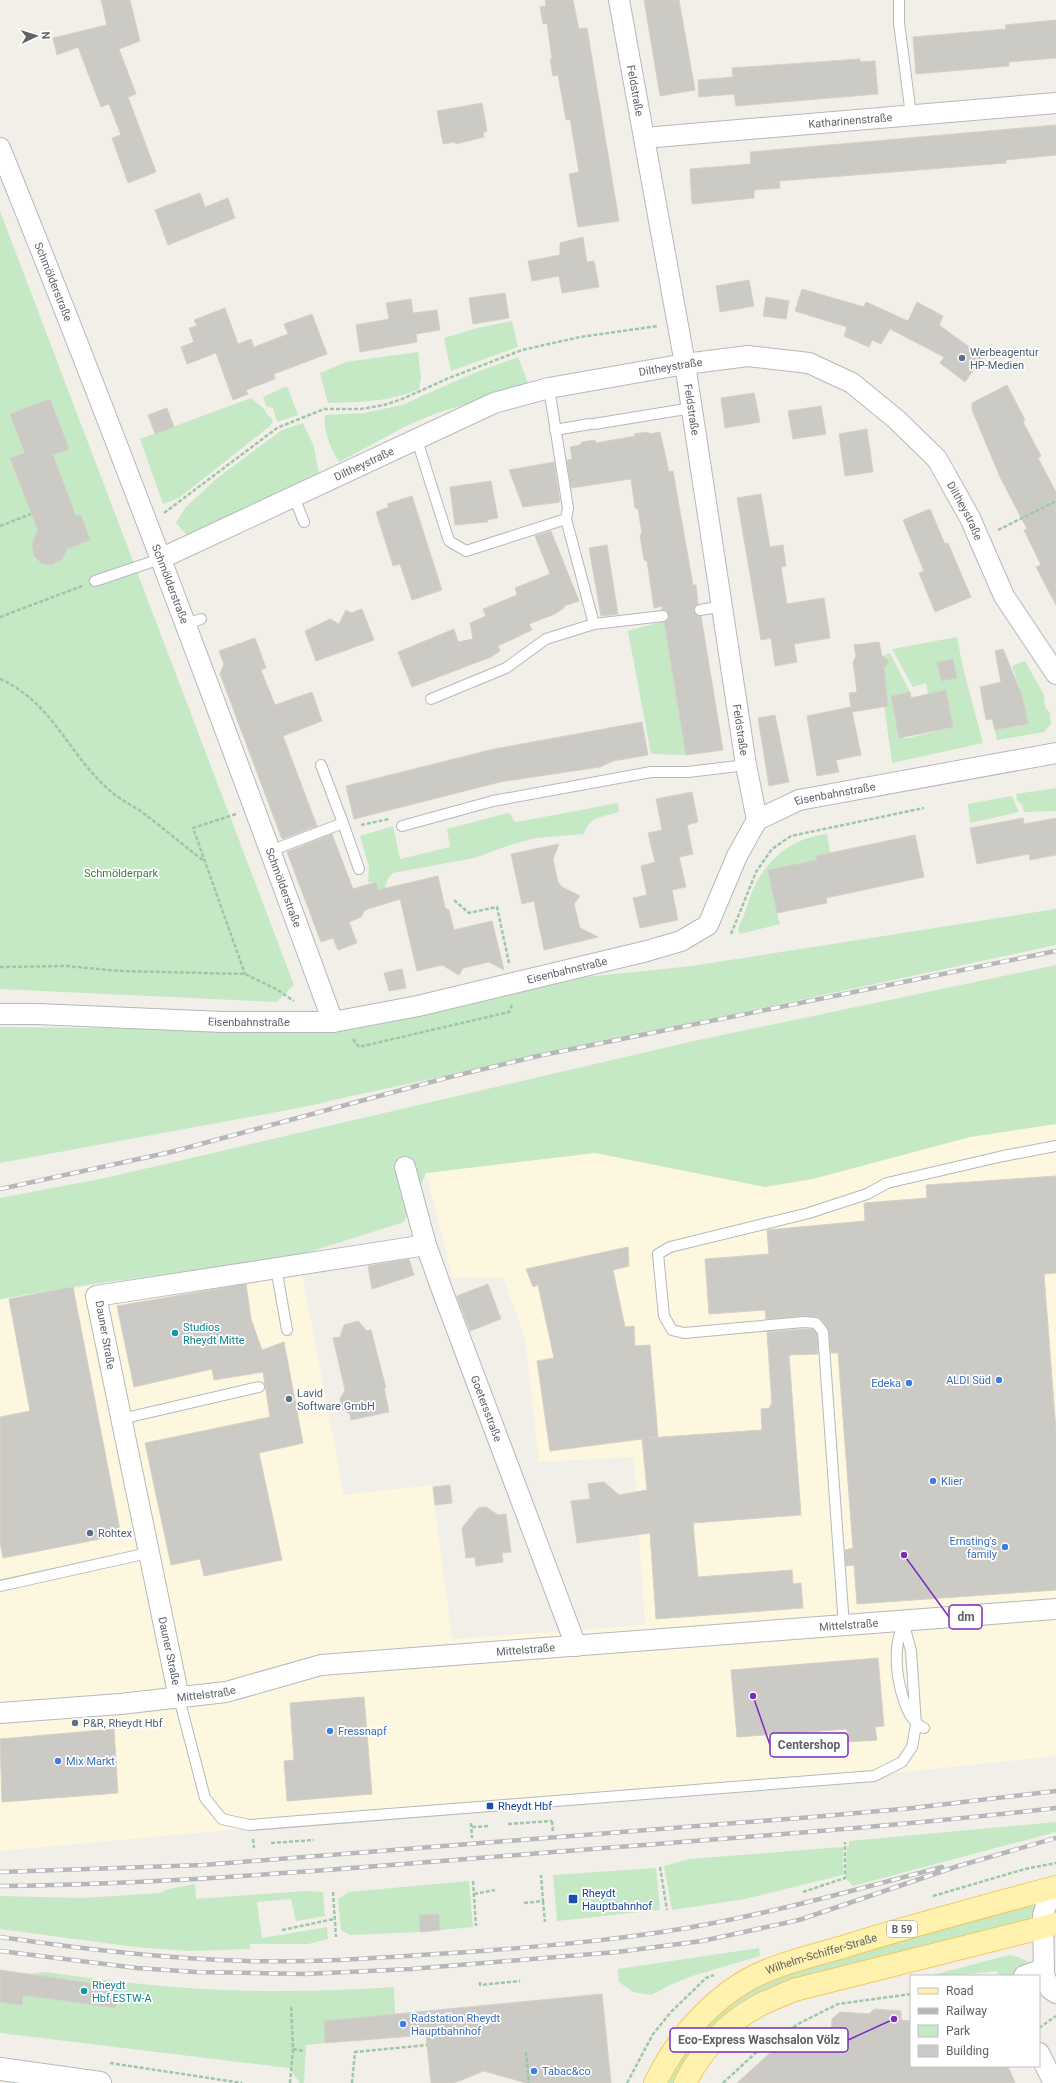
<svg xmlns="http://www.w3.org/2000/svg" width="1056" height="2083" font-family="Roboto,sans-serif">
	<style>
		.commercial { fill: #fef7e0 }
		.green { fill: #c5e8c5; fill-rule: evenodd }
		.building { fill: #cccac5; stroke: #d6d1c6 }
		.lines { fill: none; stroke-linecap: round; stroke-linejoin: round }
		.lane-casing { stroke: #b5b8bc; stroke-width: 12 }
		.street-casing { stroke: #b5b8bc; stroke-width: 22 }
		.secondary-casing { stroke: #b6babf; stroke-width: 24 }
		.primary-casing { stroke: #f2c960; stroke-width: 24 }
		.path { stroke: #9cc7a9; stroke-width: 2.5; stroke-dasharray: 4 2; stroke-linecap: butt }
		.lane { stroke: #fff; stroke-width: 10 }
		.street { stroke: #fff; stroke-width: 20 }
		.secondary { stroke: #fff; stroke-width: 22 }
		.primary { stroke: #fff2af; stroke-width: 22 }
		.rail-casing { stroke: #b6b7b8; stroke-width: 4.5 }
		.rail { stroke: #fff; stroke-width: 3; stroke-dasharray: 9; stroke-linecap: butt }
		.service-dot { fill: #5c6f8a; stroke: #fff; stroke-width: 1.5 }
		.culture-dot { fill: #0f9aa8; stroke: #fff; stroke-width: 1.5 }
		.shop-dot { fill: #3f7fe0; stroke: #fff; stroke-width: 1.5 }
		.transit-dot { fill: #1a4fb4; stroke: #fff; stroke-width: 1.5 }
		.labels { text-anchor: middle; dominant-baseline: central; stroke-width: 3.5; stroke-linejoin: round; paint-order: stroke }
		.shield { fill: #fff; stroke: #8f9295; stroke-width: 1 }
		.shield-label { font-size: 10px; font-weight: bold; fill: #5f6368 }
		.street-label { font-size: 11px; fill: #5f6368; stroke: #fff }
		.service-label { font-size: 11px; fill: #4e5e75; stroke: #fff; text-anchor: start }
		.park-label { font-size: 11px; fill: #348238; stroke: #fff }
		.culture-label { font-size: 11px; fill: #0d838f; stroke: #fff; text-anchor: start }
		.shop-label { font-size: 11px; fill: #366cbe; stroke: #fff; text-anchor: start }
		.transit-label { font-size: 11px; fill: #164399; stroke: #fff; text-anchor: start }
		.leader { fill: none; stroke: #7b2cbf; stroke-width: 1.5 }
		.callout-dot { fill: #7b2cbf; stroke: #fff; stroke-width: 1.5 }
		.callout { fill: #fff; stroke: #7b2cbf; stroke-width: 1.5 }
		.callout-label { font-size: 12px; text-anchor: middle; font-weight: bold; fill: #5f6368 }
	</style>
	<rect width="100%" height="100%" fill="#f1efe8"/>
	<path class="commercial" d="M1056,1124v632l-221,23 -345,27 -490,45v-551l296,-44 6,18 42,221 88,-10 20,154 193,-14 -11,-168 -95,5 -14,-124 -22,-61 -50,1 -27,-105 169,-20 170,34 205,-50z"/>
	<path class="green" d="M0,211l294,774 -17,17 -277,-13z
		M512,321l6,26 -67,24 -7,-33 33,-10z
		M418,352l3,26 -2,11c-29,13 -59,13 -91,14l-8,-30 26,-11z
		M518,357l10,26 -10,6 -81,24 -29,12 -69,37c-8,-12 -16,-32 -14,-47l39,-2 38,-8 72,-32z
		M287,386l11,29 -21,7 -4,-14 -7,-2 -3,-9z
		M251,398l13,11 3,6 4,2 2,4 -2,4 -92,73 -16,6 -23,-65z
		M303,423l11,24 5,26 -131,63 -12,-13 10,-16 30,-28 66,-49z
		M664,621l22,134 -35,-1 -23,-123z
		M957,637l6,31 20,75 -91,20 -11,-81 4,-4 -3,-22 8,-3 20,39 -16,3 5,43h9l45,-11 -6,-32 -18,3 -3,-15 -13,4 -21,-38z
		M1025,661l19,34 1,12 5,6 1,11 -7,8 -47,8 -2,-10 27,-4 5,-3 -5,-28 -10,-29z
		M1056,788v23l-32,1 -2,-7 -5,-5 -1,-6z
		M1012,796l7,16 -49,11 -2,-19z
		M618,803l1,9c-16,5 -30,4 -35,22l-48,4 -26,7 -36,13 -81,15c-10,10 -8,17 -5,30l-6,2 -6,-23h-8l1,-15 -9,-31 33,-10 7,33 50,-12 -3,-18 57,-15 6,-1 4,8 3,1z
		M827,834l3,19 -14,3 2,4 -41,53 3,11 -41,10 -1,-6c6,-10 8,-20 12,-31 13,-35 40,-59 77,-63z
		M1056,909v36l-705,151 -42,10 -309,57v-136l329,4 248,-53 115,-12z
		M1056,965v159l-86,13 -157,42 -48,8 -170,-34 -169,20 -22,49 -108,34 -223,31 -73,12v-101l105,-20 589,-137z
		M1056,1822v10l-203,54 -7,-8 1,-31 2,-1v-5z
		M843,1847v28l-98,24 -73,11 -8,-44 25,-7z
		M656,1868l4,42 -103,11 -4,-46z
		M469,1881l4,46 -33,3 -1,-16 -20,1 1,17 -70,3 -9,-5 -3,-31 11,-7z
		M195,1884l1,15 108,-8 19,1 2,24 -29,5 -5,-22 -34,3 5,36 65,-11 1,12 -20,5h-58v5l-61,2 -54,-4 -135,-18v-33l82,2 78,-5 9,-4z
		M1036,1903l-5,16 -196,50 -60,19 -99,95h-11l33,-54 33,-28 32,-18 132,-44z
		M759,1948l1,8 -68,20 -20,8 -21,11 -18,-3 -14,-10 -1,-13z
		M1009,1955l9,2 11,5v4l-16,10h-12l-5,-5 -41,5h-26z
		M45,1972c29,4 58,8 87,11 87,10 175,10 262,4l1,28 -71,6 1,22 -19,2 -2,38h-4l-11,-15 -289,-35v-31l22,3 4,-31zM53,1978l65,9 -2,21 -66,-9z"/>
	<path class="building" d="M101,0h29l10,41 -21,8 17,45 -8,3 28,75 -28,11 -16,-45 9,-3 -12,-31 -8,3 -23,-60 -21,8 -4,-17 54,-13z
		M545,0h28l6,29 8,-1 32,193 -41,6 -9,-53 10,-2 -9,-53 -4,1 -8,-45 -5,1 -3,-17h2l-5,-36 -4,1 -3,-17 6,-1z
		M644,0h35l16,90 -35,6z
		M1056,20v38l-47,4v4l-93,8 -3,-37 93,-8 -1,-4z
		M860,59v3l15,-1 3,33 -142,12 -2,-12 -35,3 -1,-17 35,-3 -1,-9z
		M482,103l5,28 -4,1 1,5 -28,7 -1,-2 -12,2 -6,-33z
		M1056,125v30l-50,5v3l-227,18 1,7 -26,2v8l-62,6 -2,-35 61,-5 -1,-12z
		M200,193l5,14 23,-9 7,20 -67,27 -13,-35z
		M583,237l4,25 7,-1 5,26 -37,6 -3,-17 -27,5 -4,-20 32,-6v-12z
		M749,280l5,26 -34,6 -4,-26z
		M802,289l62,18 2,-5 42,19 9,-19 26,14 -4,9 44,32 -18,25 -25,-19 4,-6 -54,-28 -9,15 -9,-4 -3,7 -25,-11 3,-9 -52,-16z
		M505,293l4,25 -36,6 -4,-26z
		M766,297l23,4 -3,18 -23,-3z
		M411,299l2,14 24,-3 3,20 -24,4 1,8 -57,10 -4,-27 33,-6 -3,-16z
		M225,308l13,36 13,-5 3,8 34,-13 -4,-10 28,-10 15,40 -53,20 1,5 -29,11 2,4 -15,6 -17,-47 -29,11 -6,-17 13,-5 -5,-14 8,-2 -3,-6z
		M1007,385l18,35 -2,2 18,34 -3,2 18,34v113l-20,-38 5,-2 -17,-35 3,-1 -27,-52 -28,-67v-7z
		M754,393l6,29 -35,6 -4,-30z
		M50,399l19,50 -16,6 23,61 5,-1 9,25 -23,9 -5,10 -11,6 -10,-2 -7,-7 -2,-13 6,-12 -28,-73 15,-5 -15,-39z
		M821,406l5,28 -33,5 -5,-28z
		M167,408l7,19 -19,7 -7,-19z
		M867,429l6,43 -28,4 -6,-42z
		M647,432l3,2 10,-2 9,40 4,-1 20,114h3l2,19 -4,3v4l3,5h4l22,134 -37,5 -22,-133 5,-3v-4l-3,-5h-4v-4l-8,2 -7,-47 -3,-1 -4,-25 2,-2 -4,-24 -3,-1 -4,-29 -60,9 -4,-28 5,-1 -2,-12 10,-2 2,-3 13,-2 1,3 39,-7 -1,-2z
		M554,462l6,40 -37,5 -14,-37z
		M491,481l7,37 -11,2 1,2 -33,3 -5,-38z
		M761,494l9,53 13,-2 3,21 -5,1 6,37 37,-6 6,40 -36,6 3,18 -22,4 -4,-28 -10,2 -24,-142z
		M412,496l30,94 -30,10 -12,-36 -7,2 -17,-54 13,-5 -2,-3z
		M930,509l15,35 3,-1 23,54 -36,15 -16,-39 5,-2 -21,-51z
		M551,531l28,70 -15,5v2l-9,6 -26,10 3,6 -34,16 2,5 -9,6 -79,30 -14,-35 56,-23 4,13 15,-3 -3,-16 16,-7 -3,-7 34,-14 -2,-7 35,-14 -15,-38z
		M607,545l11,69 -17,2 -12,-68z
		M362,609l12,31 -58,21 -11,-30 25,-12 9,5 7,-14 5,3z
		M255,638l11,30 -5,2 14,35 37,-13 10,29 -39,15 34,90 -35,13 -62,-165 4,-10 -5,-13z
		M879,642l3,14 7,5 -5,7 4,38 -36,6 9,43 -25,5 3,12 -22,4 -10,-60 44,-9 -2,-14 8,-1 -4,-30 3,-6 -2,-11z
		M1003,649l19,46 6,29 -33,6 -3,-11 -6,1 -6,-33 21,-5 -6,-31z
		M953,659l4,19 -16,3 -4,-19z
		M946,690l7,37 -54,11 -8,-42 19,-4 1,6z
		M775,715l14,67 -20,4 -11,-68z
		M642,722l6,33 -35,6 -13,6 -100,15 -146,37 -8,-33 148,-37z
		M692,792l6,30 -11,3 6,29 -14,3 7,30 -14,3 6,30 -38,8 -7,-30 14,-3 -6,-29 14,-4 -7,-29 14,-3 -6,-31z
		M1023,818l1,6 32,-6v37l-26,5 -1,-6 -52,10 -7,-36z
		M332,834l21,55 23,-7 2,8 60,-14 7,32 4,2 5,20 38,-9 12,49 -15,-8 -26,6 -4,7 -17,-10 -25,6 -17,-72 -35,11 -4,7 -12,5 8,21 -19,7 -5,-12 -12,4 -34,-90z
		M915,835l9,42 -98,21 1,5 -50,10 -9,-43 49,-10 -1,-4z
		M559,844l-6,15 5,23 4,5 18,9 -6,8 6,24 18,9 -54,13 -10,-49 -12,3 -11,-50z
		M402,969l4,19 -17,3 -5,-18z
		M1056,1176v97l-12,1 12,156v160l-199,14 -3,-39 -8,1 -1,-16 8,-2 -15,-195h-7l-3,-25 -7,-9 -4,-2 -13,-1 -38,3 -1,-9 -56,4 -4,-55 64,-5 -2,-24 98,-9 -1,-18 63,-5 -1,-13z
		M628,1247l1,19 -16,4 12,57 9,-1 1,20 15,-1 8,92 -10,1 114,-8 -1,-21 9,-1v-3h2l-5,-73 37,-3h9l4,5 1,20 -29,1 12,160 -108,8 5,54 94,-7 1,14 8,-1 2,25 -147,11 -6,-86 -73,10 -6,-42 19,-2 -2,-15 16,-2 15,13 28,-5 -5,-51 -92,12 -13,-90 17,-3 -16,-73 -5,2 -7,-18z
		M409,1259l5,16 -42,14 -4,-23z
		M246,1284l5,35 11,31 22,-8 19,101 -44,10 23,107 -78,16 -4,-17 -29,6 -26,-122 125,-26 -7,-45 -49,8 -2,-11 -78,18 -17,-81z
		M488,1284l13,35 -31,12 -13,-35z
		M73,1287l48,248 -118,23 -3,-15v-126l30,-6 -21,-112z
		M358,1321l9,10 4,-1 15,58h-2l5,24 -38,8 -1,-6 -7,-4 -3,-11 5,-9 -12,-52 7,-1 4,-12z
		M450,1485l2,18 -17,2 -2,-18z
		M486,1507l12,8 8,-1 5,38 -9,1 1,9 -27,4 -1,-9 -9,1 -4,-30 16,-20z
		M878,1658l6,68 -9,1 2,13 -29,2 -1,-13 -110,8 -6,-67z
		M364,1697l8,97 -85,7 -3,-40 10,-1 -4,-57z
		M114,1729l4,64 -116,9 -2,-63z
		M439,1914l1,16 -20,2 -1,-17z
		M0,1970l118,17 -2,21 -93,-13 -1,10 -22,-3z
		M602,1994l9,89h-85l-42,-12 -30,12h-23l-5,-48 -101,8 -1,-22z
		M874,2009l27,2v9l10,1v45h97l7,17h-278l46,-42 15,-9 33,2 1,-15 8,-7 29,2z"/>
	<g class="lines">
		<g class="lane-casing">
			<path id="lane" d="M899,0v23l12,92
				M594,424l98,-16
				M555,430l35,-6
				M417,440l32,101 17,10 100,-32 2,-11 -19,-120
				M294,497l10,25
				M95,581l65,-22
				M700,610l23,-4
				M594,624l69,-8
				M185,625l16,-6
				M431,699l75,-31 40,-29 48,-15 -28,-105
				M343,823l16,46
				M402,826l91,-25 158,-29h37l58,-7
				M270,851l73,-28 -22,-58
				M276,1268l11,62
				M121,1419l138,-32
				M0,1586l148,-33
				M902,1623c-1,9 -5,18 -5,27 -2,21 6,70 27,78
				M844,1626l-21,-294 -7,-9 -12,-1 -120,11 -12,-3 -8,-14 -6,-62 12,-7 139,-34 58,-19 20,-11 116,-27 53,-10
				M179,1698l26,100 17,21 27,6 625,-49 28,-14 10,-15 4,-22 -5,-74 -8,-30"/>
		</g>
		<g class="street-casing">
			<g id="street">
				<path id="s1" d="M619,0l66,364 61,401 11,55"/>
				<path id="s2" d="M644,138l412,-35"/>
				<path id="s3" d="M0,148c117,289 226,581 333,874"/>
				<path id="s4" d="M160,559l334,-156 55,-15 136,-24 63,-8 61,7 43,20 45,37 40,39 33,59 34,78 52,78"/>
				<path id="s5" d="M0,1014h37l186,8h110l85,-16 229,-55 34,-10 27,-16 29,-69 20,-36 42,-20 257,-47"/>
				<path id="s6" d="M405,1167l21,78 16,45 134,356"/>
				<path d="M179,1698l-83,-402 330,-51"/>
				<path id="s7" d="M0,1713l120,-9 106,-12 95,-27 735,-56"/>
				<path d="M1056,1891l-10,14 -3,10 1,60 6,14 6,4"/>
				<path d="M1024,1976l20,-7"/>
				<path d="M1039,2053l15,30"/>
			</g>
		</g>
		<g class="secondary-casing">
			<path id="secondary" d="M0,2069l100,14"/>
		</g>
		<g class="primary-casing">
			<g id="primary">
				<path id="s8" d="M655,2083c21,-42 52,-80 94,-104 25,-14 66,-24 94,-32 71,-22 142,-41 213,-60"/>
				<path d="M685,2083c15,-31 42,-60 71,-76 12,-7 25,-11 38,-17l262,-66"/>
			</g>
		</g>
		<path class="path" d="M164,513l113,-85 47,-19h37l23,-4 18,-6 47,-21 73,-28 58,-13 78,-11
			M0,526l31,-12
			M998,530l58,-29
			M0,617l82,-31
			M0,679c53,24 67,73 107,109 10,10 23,16 35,24 21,16 41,33 62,49
			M236,814l-43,14 52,146
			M361,825l28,-6
			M454,900l15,13 28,-6 12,56
			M731,934l25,-62 16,-23 19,-13 133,-28
			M0,967l66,-1 54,5 125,3 31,15 18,12
			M353,1039l6,8 150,-35 3,-7
			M552,1821l1,11
			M471,1823l1,15
			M508,1824l44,-3
			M472,1827l17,-1
			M253,1839l1,9
			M271,1843l43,-3
			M660,1867l7,43
			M473,1881l3,45
			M333,1892l3,45
			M803,1892l42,-14v-36
			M474,1894l21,-4
			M933,1896l92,-27 31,-6
			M543,1901l2,21
			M524,1903l19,-2 -2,-26
			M282,1930l52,-11
			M480,1982v3l40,-4
			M1039,2028l17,-12
			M293,2049l12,2
			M526,2052l3,31
			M110,2063l132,20
			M290,2083l3,-34 -2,-44
			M352,2083l3,-31 72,-7
			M627,2083l26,-49 18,-22 35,-34 8,-3
			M723,2083l39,-36 38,-24 38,-19 73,-10"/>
		<use href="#lane" class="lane"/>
		<use href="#street" class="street"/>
		<use href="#secondary" class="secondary"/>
		<use href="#primary" class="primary"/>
		<g class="rail-casing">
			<path id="rail" d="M0,1189l171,-37 275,-74 92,-22 518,-105
				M0,1872l203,-7 610,-48 100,-9 143,-17
				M0,1886c181,-2 362,-19 542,-33 171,-14 343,-25 514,-45
				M0,1937c82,12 165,22 247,24 79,2 157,-5 235,-10 77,-6 156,-13 232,-28 77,-15 152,-36 228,-56
				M0,1951l137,17 59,4 109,2 106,-5 206,-17 85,-11 97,-21 156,-53 101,-29"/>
		</g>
		<use href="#rail" class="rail"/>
	</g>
	<g class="service-dot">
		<circle cx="962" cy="358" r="4"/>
		<circle cx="289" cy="1399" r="4"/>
		<circle cx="90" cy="1533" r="4"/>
		<circle cx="75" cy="1723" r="4"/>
	</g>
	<g class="culture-dot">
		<circle cx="175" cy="1333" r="4"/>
		<circle cx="84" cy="1991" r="4"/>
	</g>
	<g class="shop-dot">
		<circle cx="999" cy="1380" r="4"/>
		<circle cx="909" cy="1383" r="4"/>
		<circle cx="933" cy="1481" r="4"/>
		<circle cx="1005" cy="1547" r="4"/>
		<circle cx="330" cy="1731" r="4"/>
		<circle cx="58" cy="1761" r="4"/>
		<circle cx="403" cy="2024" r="4"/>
		<circle cx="534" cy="2071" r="4"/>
	</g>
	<g class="transit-dot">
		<rect x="486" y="1802" width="8" height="8" rx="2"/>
		<rect x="568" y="1894" width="10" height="10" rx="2"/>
	</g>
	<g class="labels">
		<rect class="shield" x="887" y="1921" width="30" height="16" rx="3"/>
		<g class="shield-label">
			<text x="902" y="1929">B 59</text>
		</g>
		<g class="street-label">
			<text stroke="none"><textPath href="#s1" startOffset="92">Feldstraße</textPath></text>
			<text stroke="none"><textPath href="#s2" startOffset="207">Katharinenstraße</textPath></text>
			<text stroke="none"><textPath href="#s3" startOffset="144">Schmölderstraße</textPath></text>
			<text stroke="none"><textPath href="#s4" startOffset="549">Diltheystraße</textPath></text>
			<text stroke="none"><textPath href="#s1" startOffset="416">Feldstraße</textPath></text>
			<text stroke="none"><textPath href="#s4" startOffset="225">Diltheystraße</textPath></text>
			<text stroke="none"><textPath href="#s4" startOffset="909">Diltheystraße</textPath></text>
			<text stroke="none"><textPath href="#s3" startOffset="468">Schmölderstraße</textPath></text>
			<text stroke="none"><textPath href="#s1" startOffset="740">Feldstraße</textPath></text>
			<text stroke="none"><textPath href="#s5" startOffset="921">Eisenbahnstraße</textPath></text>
			<text stroke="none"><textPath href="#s3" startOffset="792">Schmölderstraße</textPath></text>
			<text stroke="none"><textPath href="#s5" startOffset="573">Eisenbahnstraße</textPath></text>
			<text stroke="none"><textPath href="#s5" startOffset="249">Eisenbahnstraße</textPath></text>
			<text transform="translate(105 1335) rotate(80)">Dauner Straße</text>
			<text stroke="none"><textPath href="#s6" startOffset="255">Goetersstraße</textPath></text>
			<text stroke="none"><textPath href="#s7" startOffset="855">Mittelstraße</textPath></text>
			<text stroke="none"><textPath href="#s7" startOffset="531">Mittelstraße</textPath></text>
			<text transform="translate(169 1651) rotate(78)">Dauner Straße</text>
			<text stroke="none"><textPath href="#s7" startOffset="207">Mittelstraße</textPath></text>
			<text stroke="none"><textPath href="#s8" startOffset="219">Wilhelm-Schiffer-Straße</textPath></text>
		</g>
		<g class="service-label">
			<text x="970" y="352">Werbeagentur<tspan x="970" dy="13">HP-Medien</tspan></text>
			<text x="297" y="1393">Lavid<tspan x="297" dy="13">Software GmbH</tspan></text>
			<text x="98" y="1533">Rohtex</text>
			<text x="83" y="1723">P&amp;R, Rheydt Hbf</text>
		</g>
		<g class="park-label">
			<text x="121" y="873">Schmölderpark</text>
		</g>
		<g class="culture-label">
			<text x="183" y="1327">Studios<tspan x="183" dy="13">Rheydt Mitte</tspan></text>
			<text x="92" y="1985">Rheydt<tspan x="92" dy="13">Hbf ESTW-A</tspan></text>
		</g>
		<g class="shop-label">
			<text x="991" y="1380" text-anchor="end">ALDI Süd</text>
			<text x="901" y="1383" text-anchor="end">Edeka</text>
			<text x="941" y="1481">Klier</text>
			<text x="997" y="1541" text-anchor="end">Ernsting's<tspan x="997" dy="13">family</tspan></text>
			<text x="338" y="1731">Fressnapf</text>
			<text x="66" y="1761">Mix Markt</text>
			<text x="411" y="2018">Radstation Rheydt<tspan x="411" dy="13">Hauptbahnhof</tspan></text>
			<text x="542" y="2071">Tabac&amp;co</text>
		</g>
		<g class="transit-label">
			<text x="498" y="1806">Rheydt Hbf</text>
			<text x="582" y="1893">Rheydt<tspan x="582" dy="13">Hauptbahnhof</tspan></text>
		</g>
	</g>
	<path class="leader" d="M904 1555L949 1617M753 1696L770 1745M894 2019L848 2040"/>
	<g class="callout-dot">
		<circle cx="904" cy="1555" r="4"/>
		<circle cx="753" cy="1696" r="4"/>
		<circle cx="894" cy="2019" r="4"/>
	</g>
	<g class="callout">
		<rect x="949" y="1605" width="33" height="24" rx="4"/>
		<rect x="770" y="1733" width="78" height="24" rx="4"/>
		<rect x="670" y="2028" width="178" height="24" rx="4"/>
	</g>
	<g class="callout-label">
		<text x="966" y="1621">dm</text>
		<text x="809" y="1749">Centershop</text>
		<text x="759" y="2044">Eco-Express Waschsalon Völz</text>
	</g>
	<rect x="910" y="1975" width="130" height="92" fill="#ffffff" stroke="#bfc1c3"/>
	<rect x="918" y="1988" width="20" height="6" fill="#fff2af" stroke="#bfc1c3"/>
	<text x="946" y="1995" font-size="12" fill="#5f6368">Road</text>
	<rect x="918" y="2008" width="20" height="6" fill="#b6b7b8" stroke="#bfc1c3"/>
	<text x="946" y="2015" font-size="12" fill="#5f6368">Railway</text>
	<rect x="918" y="2025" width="20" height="12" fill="#c5e8c5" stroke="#bfc1c3"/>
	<text x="946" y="2035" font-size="12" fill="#5f6368">Park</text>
	<rect x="918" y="2045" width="20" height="12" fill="#cccac5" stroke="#bfc1c3"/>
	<text x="946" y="2055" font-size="12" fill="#5f6368">Building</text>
	<g transform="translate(36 36) rotate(86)" stroke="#ffffff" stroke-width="3" paint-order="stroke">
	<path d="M0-3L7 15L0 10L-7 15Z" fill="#5f6368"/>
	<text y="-6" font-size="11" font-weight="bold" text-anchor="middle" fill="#5f6368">N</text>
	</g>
</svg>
